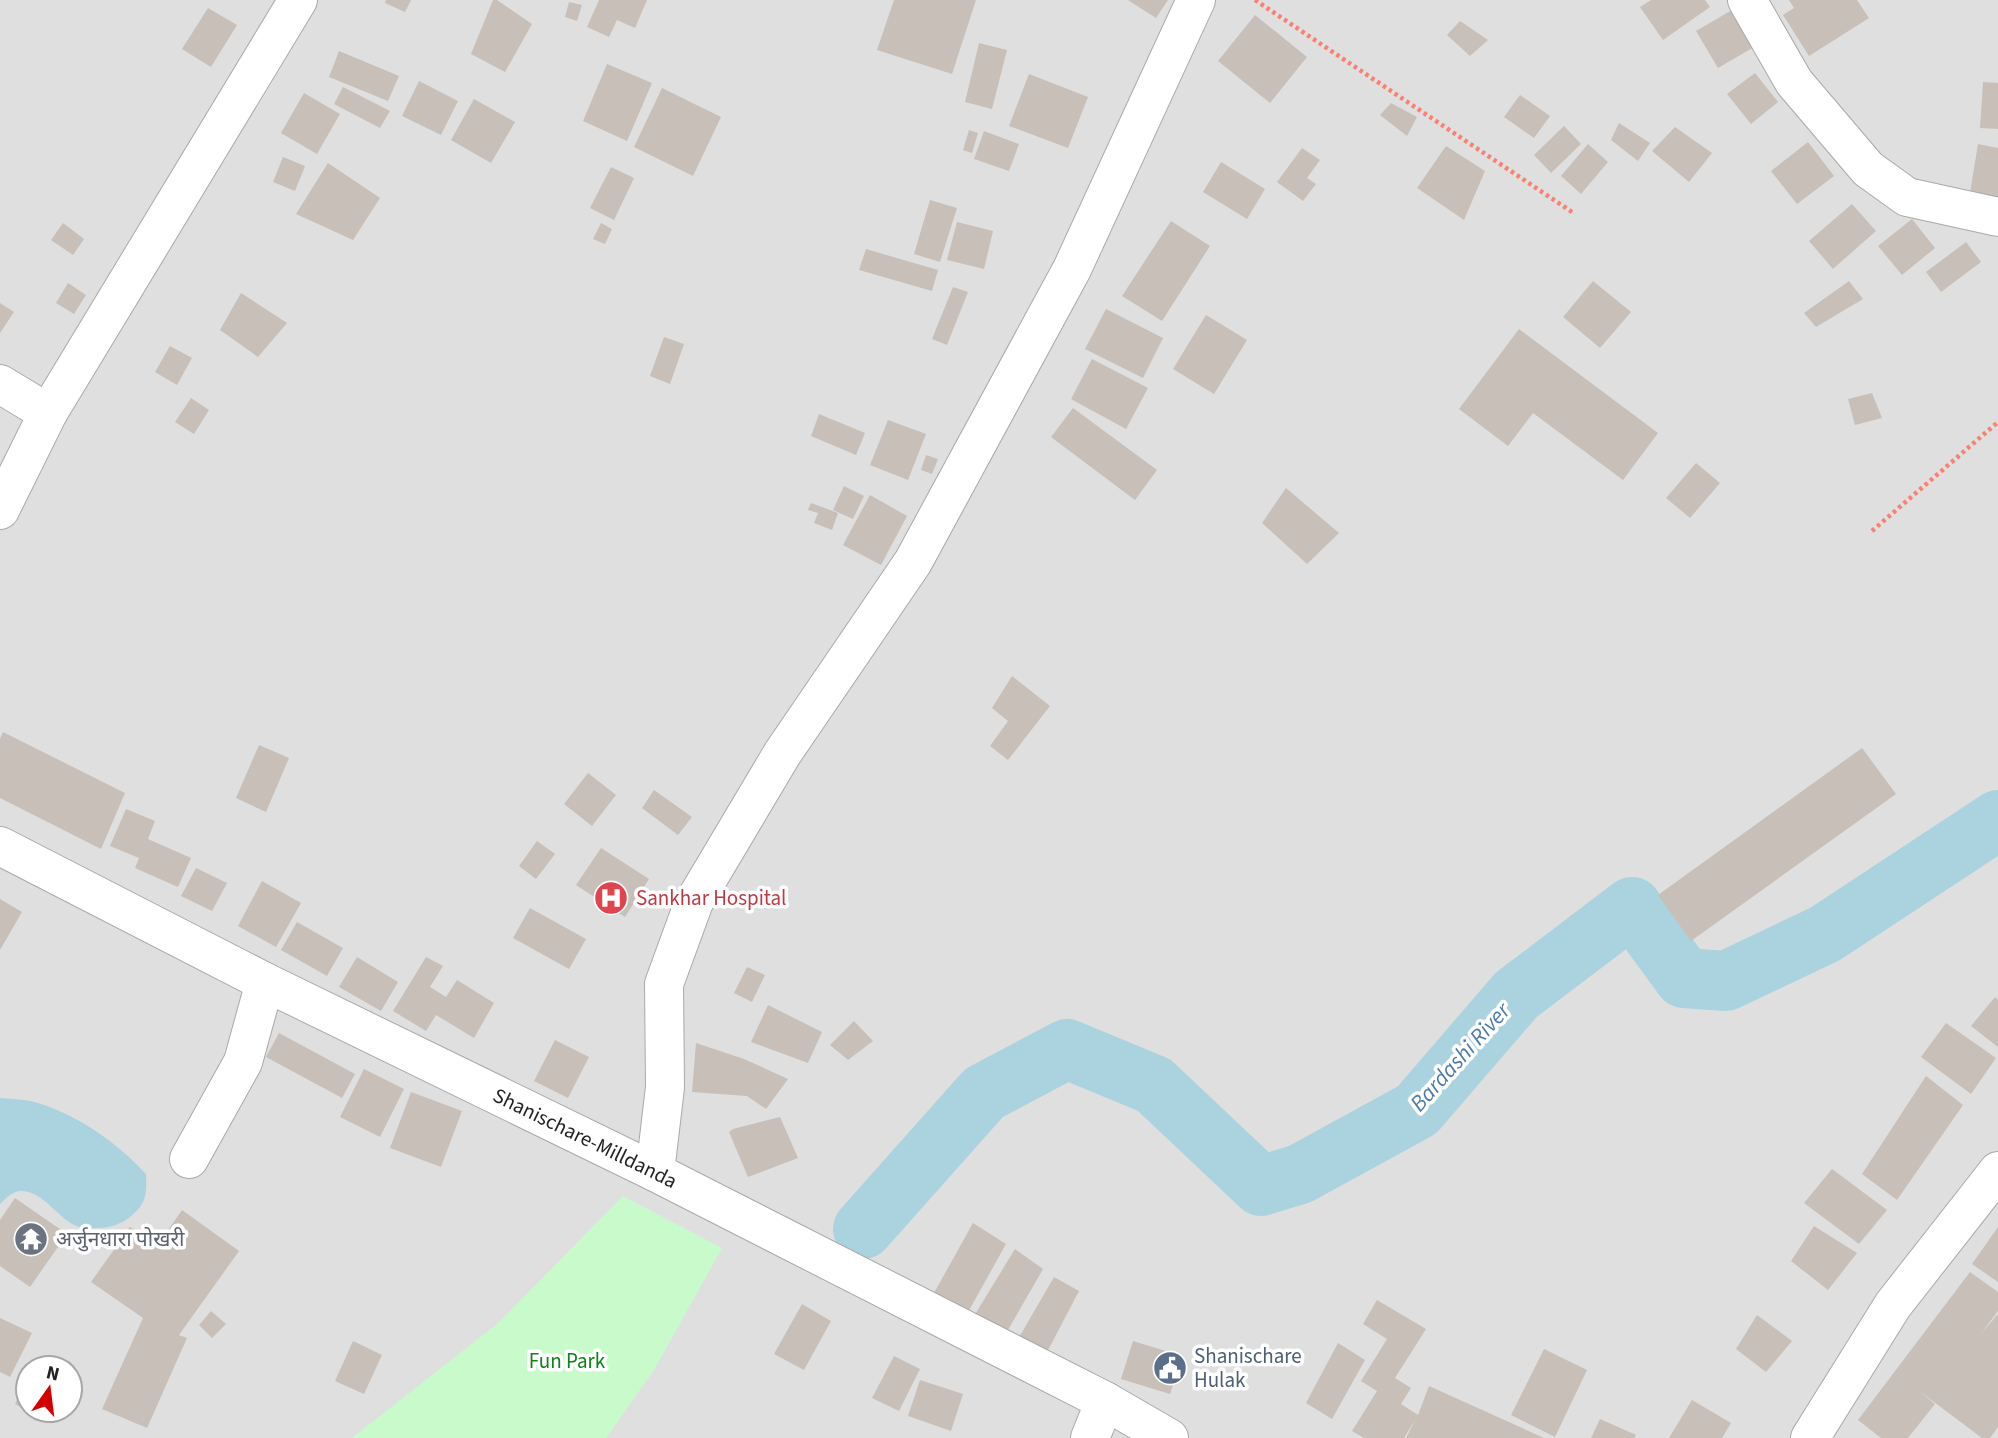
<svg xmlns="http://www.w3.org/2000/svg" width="1998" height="1438" font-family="'Source Sans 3','Noto Sans Devanagari',sans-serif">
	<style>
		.residential { fill: #e0dfdf; fill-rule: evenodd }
		.park { fill: #c8facc }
		.water { fill: #aad3df }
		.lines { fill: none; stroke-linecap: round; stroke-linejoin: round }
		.river { stroke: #aad3df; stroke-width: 60 }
		.building { fill: #c7bfb8 }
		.minor-casing { stroke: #a9a9a9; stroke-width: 40 }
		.path { stroke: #fa8072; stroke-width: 4.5; stroke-dasharray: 3.5 3.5; stroke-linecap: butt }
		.minor { stroke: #fff; stroke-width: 38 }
		.labels { text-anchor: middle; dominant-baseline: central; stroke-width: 7; stroke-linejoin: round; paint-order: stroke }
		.health-label { font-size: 21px; fill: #be3a42; stroke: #fff; text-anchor: start }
		.street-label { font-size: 21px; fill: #222; stroke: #fff }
		.worship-label { font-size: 21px; fill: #5b616d; stroke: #fff; text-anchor: start }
		.service-label { font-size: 21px; fill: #4e5e75; stroke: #fff; text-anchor: start }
		.park-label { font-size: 21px; fill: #0c8416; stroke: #fff }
		.water-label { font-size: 23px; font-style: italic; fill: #4a7aab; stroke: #fff }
	</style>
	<rect width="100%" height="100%" fill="#f2efe9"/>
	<path class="residential" d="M0,0h1998v1438h-1998zM28,1368h42v42h-42z"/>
	<path class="park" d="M623,1196l99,52 -68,122 -48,68h-254l145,-114z"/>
	<path class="water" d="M0,1098c12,1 26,1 38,5 42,13 79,40 108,71 1,21 0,30 -16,43 -9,7 -20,11 -31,11 -5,0 -12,1 -16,0 -24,-5 -36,-35 -60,-37 -10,-1 -17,7 -23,13z"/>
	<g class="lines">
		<path class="river" d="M863,1229l121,-136 83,-44 87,36 107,101 39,-12 117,-64 99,-115 116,-88 52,71 42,3 99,-47 173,-114"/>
	</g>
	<path class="building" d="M386,0h25l-6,12 -20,-9z
		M493,0h4l35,24 -27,48 -34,-18z
		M599,0h48l-12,28 -18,-8 -8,17 -22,-10z
		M894,0h82l-24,74 -75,-24z
		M1128,0h40l-12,18z
		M1651,0h54l5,7 -47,33 -23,-33z
		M1789,0h68l12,18 -60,38 -26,-41 11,-7z
		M569,2l13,3 -5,16 -12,-4z
		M208,8l29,17 -26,42 -29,-18z
		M1732,10l22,37 -36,21 -22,-37z
		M1255,15l52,42 -37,46 -52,-42z
		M1460,21l28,19 -18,16 -23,-21z
		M979,43l28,7 -15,59 -27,-7z
		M339,51l60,25 -11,25 -59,-24z
		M607,64l45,19 -25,58 -44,-20z
		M1755,73l23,29 -27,22 -24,-30z
		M1029,74l59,23 -20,51 -59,-22z
		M419,81l39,20 -17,34 -39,-19z
		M1983,82l15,1v46l-18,-1z
		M343,87l47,24 -10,17 -46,-24z
		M662,88l59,29 -28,59 -59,-29z
		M304,93l36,21 -23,40 -36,-21z
		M1520,95l30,21 -16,22 -30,-21z
		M474,99l41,23 -24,41 -40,-23z
		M1391,103l26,14 -10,19 -27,-21z
		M1619,123l31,20 -12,18 -27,-21z
		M1564,126l17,18 -30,29 -17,-18z
		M1675,127l37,26 -23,29 -37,-31z
		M969,130l9,3 -6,20 -9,-3z
		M984,131l35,13 -10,27 -35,-12z
		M1808,142l26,34 -37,28 -26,-33z
		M1588,144l20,18 -27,32 -20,-18z
		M1978,144l20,4v49l-28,-4z
		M1446,146l39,25 -21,49 -47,-32z
		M1302,148l18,12 -13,18 9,6 -13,17 -26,-19z
		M283,157l22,9 -10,25 -22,-9z
		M1221,162l44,27 -18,30 -44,-27z
		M328,163l52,35 -27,42 -57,-26z
		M611,167l23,11 -20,42 -24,-12z
		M930,200l27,8 -17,54 -26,-8z
		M1852,204l24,27 -43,38 -24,-28z
		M1912,219l23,29 -33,27 -24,-29z
		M1171,221l39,25 -48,75 -40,-25z
		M957,222l36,9 -9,38 -37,-9z
		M63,223l21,16 -11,16 -22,-15z
		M601,223l11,6 -7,15 -12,-5z
		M1966,242l15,20 -40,30 -15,-20z
		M866,249l72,21 -6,21 -73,-21z
		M1593,281l38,31 -31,36 -37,-31z
		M1849,281l14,18 -47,28 -12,-14z
		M68,283l18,12 -12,19 -18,-11z
		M953,287l15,5 -21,53 -15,-6z
		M241,293l46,30 -29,34 -38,-27z
		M0,303l14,9 -14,21z
		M1106,309l57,29 -20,40 -58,-29z
		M1206,315l41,25 -33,54 -41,-25z
		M1519,329l139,104 -35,47 -90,-67 -25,33 -49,-37z
		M664,337l20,7 -14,40 -20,-8z
		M170,346l22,12 -15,27 -22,-13z
		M1092,359l56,29 -22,41 -55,-30z
		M1872,393l10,25 -27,7 -7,-26z
		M191,398l18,12 -15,24 -19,-12z
		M1073,408l84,62 -22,30 -84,-63z
		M819,414l46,19 -9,22 -45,-19z
		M888,420l38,14 -18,46 -38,-15z
		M926,455l12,4 -6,15 -11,-4z
		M1696,463l24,20 -30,35 -24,-20z
		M844,486l20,10 -11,23 -20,-9z
		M1286,488l53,45 -32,31 -45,-41z
		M870,495l37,21 -26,49 -38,-20z
		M811,503l27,10 -6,17 -18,-7 4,-10 -10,-3z
		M1012,676l38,30 -42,54 -18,-14 18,-25 -16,-13z
		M3,732l122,61 -24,56 -101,-51v-59z
		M259,745l30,13 -23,54 -30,-14z
		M1862,748l34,46 -205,147 -33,-46z
		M588,773l28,22 -24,31 -28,-22z
		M654,790l38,27 -14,18 -36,-27z
		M126,809l29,12 -7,18 43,19 -13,29 -43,-19 4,-10 -29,-12z
		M537,841l18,13 -19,25 -17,-13z
		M601,848l48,31 -24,38 -49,-32z
		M196,868l31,15 -15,28 -31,-15z
		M262,881l39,22 -25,44 -38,-21z
		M0,899l22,13 -22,38z
		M530,908l56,31 -17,30 -56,-31z
		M297,922l46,26 -16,28 -46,-26z
		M357,957l41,25 -17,29 -42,-24z
		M426,957l17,9 -13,21 16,10 11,-17 37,23 -20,35 -38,-23 -10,16 -33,-20z
		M747,967l18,8 -13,27 -18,-9z
		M1995,997l3,3v47l-27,-21z
		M768,1005l54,27 -14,31 -57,-21z
		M854,1021l19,20 -25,19 -18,-15z
		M1946,1023l50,35 -25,36 -50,-37z
		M279,1033l76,41 -13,24 -76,-41z
		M555,1040l34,17 -21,41 -34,-17z
		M696,1043l48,16 44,20 -22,30 -19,-13 -55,-4z
		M364,1069l40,20 -24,48 -40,-20z
		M1926,1076l37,29 -66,95 -35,-26z
		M411,1092l51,19 -21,56 -51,-19z
		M780,1117l18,41 -50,19 -19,-45 4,-3z
		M1832,1169l55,41 -28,34 -55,-41z
		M15,1198l52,36 -37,53 -30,-21v-46z
		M182,1210l57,41 -60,84 8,3 -40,90 -45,-19 41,-91 -52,-36 39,-55 27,19z
		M973,1223l33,21 -39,70 -33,-21z
		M1814,1226l43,27 -29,37 -37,-29z
		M1998,1227v55l-26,-18z
		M1015,1249l28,20 -39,68 -30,-21z
		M1970,1272l28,20v19l-17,23 17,-20v113l-8,11h-8l-64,-48 17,14 -27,34h-27l-23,-18z
		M1054,1277l25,14 -34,65 -28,-15z
		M1377,1300l49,29 -31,49 16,10 -10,16 17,11 11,-29 115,52h-138l9,-18 -11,18h-40l-12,-7 25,-40 -16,-10 26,-42 -24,-15z
		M802,1304l29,17 -27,49 -30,-16z
		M211,1311l15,13 -14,14 -13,-13z
		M1757,1315l35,26 -26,31 -30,-23z
		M0,1318l32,15 -22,44 -10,-5z
		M353,1341l29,14 -18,39 -29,-13z
		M1133,1341l49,15 -12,38 -49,-15z
		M1338,1343l27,17 -33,59 -26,-16z
		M1544,1349l43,21 -32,67 -44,-22z
		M894,1356l26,13 -21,42 -27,-13z
		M28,1378v32h20l-4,9 -29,-15z
		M920,1380l43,14 -12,37 -43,-15z
		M1692,1400l39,23 -9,15h-53z
		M1600,1419l36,16 -2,3h-43z"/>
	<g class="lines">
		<g class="minor-casing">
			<g id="minor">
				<path d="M1747,0l47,82 74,87 39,28 91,20"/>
				<path d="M0,384l48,29"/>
				<path d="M0,510l48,-97 250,-413"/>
				<path id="s1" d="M0,846l265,136 390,190 450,229 64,37"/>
				<path d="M189,1159l54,-97 22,-80"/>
				<path d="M655,1172l10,-85 -1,-103 30,-82 88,-148 131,-192 159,-293 124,-269"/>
				<path d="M1090,1438l15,-37"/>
				<path d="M1810,1438l83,-133 105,-134"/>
			</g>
		</g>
		<path class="path" d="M1255,0l317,212
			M1872,531l126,-109"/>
		<use href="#minor" class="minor"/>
	</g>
	<defs>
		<g id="hospital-disc" transform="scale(1.75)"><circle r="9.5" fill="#e0444e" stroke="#fff"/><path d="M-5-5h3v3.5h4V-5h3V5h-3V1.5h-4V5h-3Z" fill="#fff"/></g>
		<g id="temple-disc" transform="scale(1.75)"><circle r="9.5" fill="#6b7280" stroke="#fff"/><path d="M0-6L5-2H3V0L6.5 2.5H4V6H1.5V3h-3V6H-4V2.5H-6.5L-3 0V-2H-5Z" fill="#fff"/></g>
		<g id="civic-disc" transform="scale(1.75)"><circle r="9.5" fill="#5c6f8a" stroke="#fff"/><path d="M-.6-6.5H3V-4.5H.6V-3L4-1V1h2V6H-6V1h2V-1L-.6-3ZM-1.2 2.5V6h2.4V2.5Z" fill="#fff"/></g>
	</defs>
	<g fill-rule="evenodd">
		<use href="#hospital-disc" x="611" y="898"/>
		<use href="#temple-disc" x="31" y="1239"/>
		<use href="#civic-disc" x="1170" y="1368"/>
	</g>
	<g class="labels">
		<g class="health-label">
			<text x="636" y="898">Sankhar Hospital</text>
		</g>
		<g class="street-label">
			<text stroke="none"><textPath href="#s1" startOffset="654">Shanischare-Milldanda</textPath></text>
		</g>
		<g class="worship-label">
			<text x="56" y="1239">अर्जुनधारा पोखरी</text>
		</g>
		<g class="service-label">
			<text x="1194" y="1356">Shanischare<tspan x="1194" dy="24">Hulak</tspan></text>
		</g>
		<g class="park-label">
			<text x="567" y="1361">Fun Park</text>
		</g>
		<g class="water-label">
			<text transform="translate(1460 1057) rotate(-48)">Bardashi River</text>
		</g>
	</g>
	<g transform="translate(49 1389) rotate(14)"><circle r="33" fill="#ffffff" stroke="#a7a7a7" stroke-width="2"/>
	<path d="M0-5L12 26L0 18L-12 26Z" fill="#d40000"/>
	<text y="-10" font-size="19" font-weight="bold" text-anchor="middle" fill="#222222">N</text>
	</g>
</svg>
